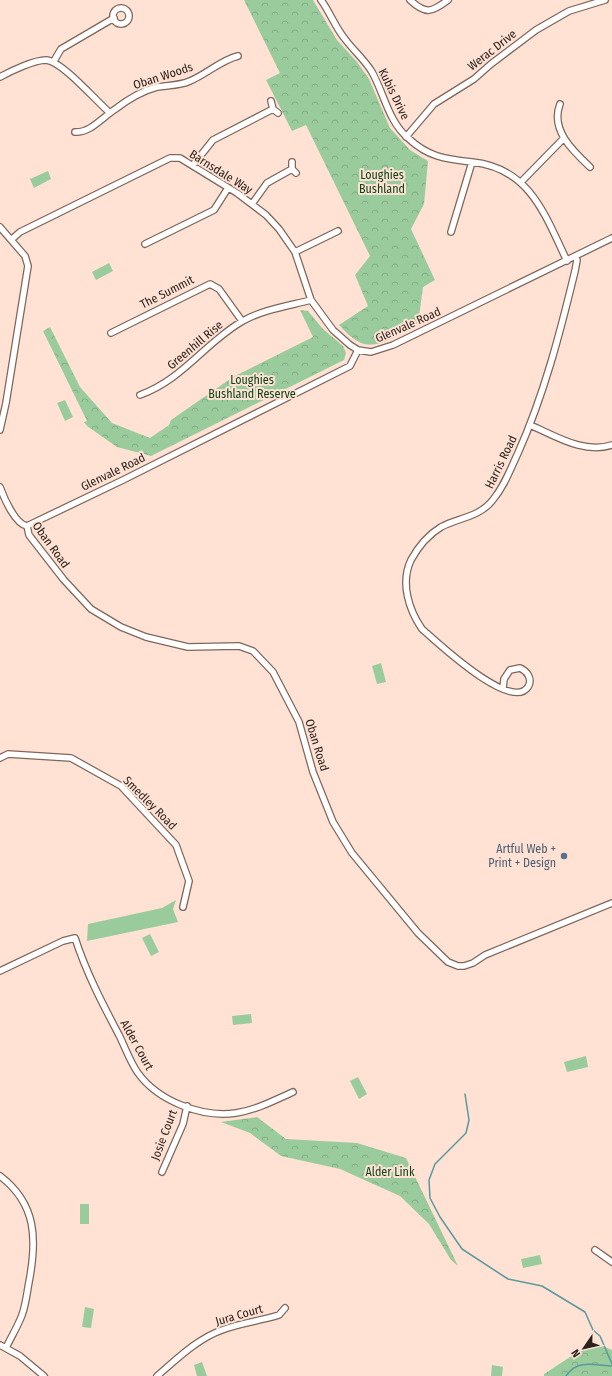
<svg xmlns="http://www.w3.org/2000/svg" width="612" height="1376" font-family="'Fira Sans Condensed',sans-serif">
	<style>
		.green { fill: #9acb9d }
		.forest { fill: url(#forest-crowns) }
		.lines { fill: none; stroke-linecap: round; stroke-linejoin: round }
		.stream { stroke: #5a999e; stroke-width: 1.5 }
		.minor-casing { stroke: #7f665a; stroke-width: 8 }
		.minor { stroke: #fff; stroke-width: 5.5 }
		.service-dot { fill: #5c6f8a; stroke: #ffe2d4; stroke-width: 1.5 }
		.labels { text-anchor: middle; dominant-baseline: central; stroke-width: 4; stroke-linejoin: round; paint-order: stroke }
		.street-label { font-size: 12px; fill: #2c221d; stroke: #ffe2d4 }
		.park-label { font-size: 12px; fill: #094517; stroke: #ffe2d4 }
		.service-label { font-size: 12px; fill: #4e5e75; stroke: #ffe2d4; text-anchor: end }
	</style>
	<defs>
		<pattern id="forest-crowns" width="20" height="18" patternUnits="userSpaceOnUse"><rect width="20" height="18" fill="#9acb9d"/><path d="M2 6a3 3 0 1 1 6 0M12 15a3 3 0 1 1 6 0" fill="none" stroke="#85ae87"/></pattern>
	</defs>
	<rect width="100%" height="100%" fill="#ffe2d4"/>
	<path class="green" d="M48,171l3,8 -17,9 -4,-9z
		M109,263l4,8 -17,9 -4,-8z
		M65,400l8,17 -8,4 -8,-18z
		M381,663l5,19 -9,2 -5,-18z
		M176,900l-3,9 5,13 -91,19 1,-17 74,-16z
		M150,934l9,18 -8,4 -9,-18z
		M251,1014l1,9 -19,2 -1,-9z
		M586,1056l2,11 -21,5 -3,-10z
		M358,1077l9,17 -8,5 -9,-18z
		M80,1204h9v20h-9z
		M540,1255l2,9 -19,4 -2,-9z
		M85,1307l9,2 -3,19 -9,-1z
		M202,1362l5,14h-10l-3,-11z
		M492,1365l11,2 -1,9h-11z"/>
	<path class="forest" d="M244,0h69l24,40 20,22 12,17 21,49 20,22 18,11 -4,43 -13,25 24,51 -12,7 -5,37c-16,8 -38,26 -57,19 -8,-3 -16,-12 -22,-18l29,-19 -13,-31 15,-19 -64,-131 -14,6 -26,-51 14,-7z
		M300,310l8,1 15,18 20,17 3,7 -2,7 -193,96 -34,-9 -30,-21 -3,-4 3,-1 -44,-90 7,-4 30,60 32,36 38,15 19,-13 2,-5 62,-43 80,-40z
		M257,1117l29,22 71,4 49,15 52,108 -7,-6 -22,-36 -29,-28 -60,-27 -59,-13 -31,-23 -29,-11z
		M593,1342l19,8v26h-68v-2z"/>
	<g class="lines">
		<path class="stream" d="M465,1094l4,26 -3,13 -31,31 -6,16 1,18 10,19 22,32 46,30 34,7 43,26 8,18 7,6 12,28
			M566,1376c11,-17 29,-11 46,-10"/>
		<g class="minor-casing">
			<path id="minor" d="M321,0c9,12 14,27 24,39 8,11 20,21 27,33 12,21 16,49 36,66 20,19 37,21 64,24 58,6 73,53 95,99
				M410,0c16,15 22,12 38,0
				M113 16a8 8 0 1 1 16 0a8 8 0 1 1-16 0Z
				M54,61l7,-12 53,-31
				M0,77c11,-6 34,-17 46,-17 16,1 50,41 64,53
				M271,101l2,8 5,4
				M560,104c-10,26 13,47 30,63
				M75,132c15,1 27,-14 39,-22 13,-10 27,-19 43,-23 11,-2 22,-1 33,-6 17,-7 31,-21 48,-25
				M406,137l28,-33 40,-25 17,-15 45,-34 33,-19 36,-11
				M292,162v7l4,4
				M193,165l20,-25 60,-31
				M521,182l43,-44
				M252,204l15,-21 25,-14
				M0,227l25,29 3,10 -22,137 -6,27
				M451,232l21,-70
				M12,239l8,-7 150,-74h10l57,35 29,22 13,14 16,23 16,48 22,30 17,15 8,5 13,2 22,-7 219,-107
				M145,244l69,-34 14,-22
				M295,252l43,-21
				M111,333l99,-49 9,5 23,32
				M140,395c42,-15 64,-51 101,-73 20,-12 47,-16 70,-22
				M530,425c26,11 53,29 82,20
				M0,487c4,11 15,37 27,39
				M27,526l2,9 35,45 27,29 30,18 25,10 42,10 51,-1 14,5 20,21 26,50 14,50 20,50 19,31 66,80 30,29 10,4h6l9,-3 12,-8 127,-52
				M27,526l96,-46 227,-114 8,-16
				M503,689l1,-10 6,-9 10,-2c7,3 13,11 8,19 -17,25 -91,-45 -106,-58 -13,-19 -22,-46 -11,-69 7,-13 17,-25 30,-33 17,-9 38,-10 51,-26 12,-14 18,-31 26,-48 26,-58 42,-120 57,-182l2,-11 -2,-3
				M0,758l8,-4 63,4 50,28 55,59 13,36 -6,26
				M0,971l63,-30 12,-3c11,34 27,65 44,97 6,12 11,27 19,38 20,28 64,45 98,40 20,-3 39,-13 57,-21
				M162,1172l21,-48 4,-18
				M0,1176c37,28 37,64 29,106 -2,10 -3,22 -7,33 -4,11 -11,22 -16,33
				M595,1250l17,12
				M0,1345l20,11 24,20
				M157,1376c20,-17 40,-37 65,-46 18,-7 38,-9 57,-15l6,-7"/>
		</g>
		<use href="#minor" class="minor"/>
	</g>
	<circle class="service-dot" cx="564" cy="856" r="4"/>
	<g class="labels">
		<g class="street-label">
			<text transform="translate(492 50) rotate(-38)">Werac Drive</text>
			<text transform="translate(163 76) rotate(-18)">Oban Woods</text>
			<text transform="translate(394 94) rotate(64)">Kubis Drive</text>
			<text transform="translate(221 172) rotate(32)">Barnsdale Way</text>
			<text transform="translate(167 292) rotate(-27)">The Summit</text>
			<text transform="translate(408 325) rotate(-24)">Glenvale Road</text>
			<text transform="translate(195 345) rotate(-40)">Greenhill Rise</text>
			<text transform="translate(501 462) rotate(-64)">Harris Road</text>
			<text transform="translate(113 472) rotate(-26)">Glenvale Road</text>
			<text transform="translate(51 545) rotate(54)">Oban Road</text>
			<text transform="translate(317 745) rotate(73)">Oban Road</text>
			<text transform="translate(150 803) rotate(45)">Smedley Road</text>
			<text transform="translate(137 1045) rotate(61)">Alder Court</text>
			<text transform="translate(164 1135) rotate(-69)">Josie Court</text>
			<text transform="translate(239 1315) rotate(-16)">Jura Court</text>
		</g>
		<g class="park-label">
			<text x="382" y="175">Loughies<tspan x="382" dy="14">Bushland</tspan></text>
			<text x="252" y="380">Loughies<tspan x="252" dy="14">Bushland Reserve</tspan></text>
			<text x="390" y="1172">Alder Link</text>
		</g>
		<g class="service-label">
			<text x="556" y="849">Artful Web +<tspan x="556" dy="14">Print + Design</tspan></text>
		</g>
	</g>
	<g transform="translate(584 1348) rotate(236)" stroke="#ffe2d4" stroke-width="3" paint-order="stroke">
	<path d="M0-3L7 15L0 10L-7 15Z" fill="#2c221d"/>
	<text y="-6" font-size="11" font-weight="bold" text-anchor="middle" fill="#2c221d">N</text>
	</g>
</svg>
